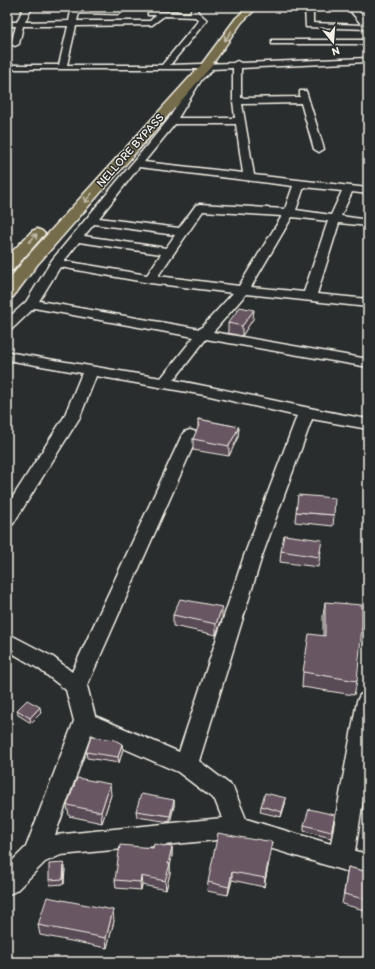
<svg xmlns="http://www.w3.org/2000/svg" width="375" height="969" font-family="Itim,sans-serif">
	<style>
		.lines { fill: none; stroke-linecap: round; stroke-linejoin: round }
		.minor-casing { stroke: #f4f1e8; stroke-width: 3 }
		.highway-casing { stroke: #f4f1e8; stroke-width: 3 }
		.minor { fill: #2a2d2e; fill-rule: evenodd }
		.highway { fill: #746c4b; fill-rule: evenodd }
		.wall { fill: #594b54; stroke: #f4f1e8 }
		.shaded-wall { fill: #483d45; stroke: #f4f1e8 }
		.building { fill: #675762; stroke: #f4f1e8 }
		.oneway { stroke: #c1bca9 }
		.labels { text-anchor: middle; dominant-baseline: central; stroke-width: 3; stroke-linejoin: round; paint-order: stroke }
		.far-street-label { font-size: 12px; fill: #f4f1e8; stroke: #2a2d2e }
	</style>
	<rect width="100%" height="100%" fill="#2a2d2e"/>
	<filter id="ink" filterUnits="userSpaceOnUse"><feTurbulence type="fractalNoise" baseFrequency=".025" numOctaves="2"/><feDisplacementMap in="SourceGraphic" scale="8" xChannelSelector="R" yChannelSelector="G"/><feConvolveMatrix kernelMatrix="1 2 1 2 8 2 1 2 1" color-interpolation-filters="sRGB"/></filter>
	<g filter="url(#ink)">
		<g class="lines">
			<g class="minor-casing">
				<path id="minor" d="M27,7l4,2 -6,13 44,-1 2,-10 4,-2 43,1 4,2 -4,2 -39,-1 -2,8h73l6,-6h-8v-4l42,2 2,-5h4l2,4 9,8 -37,45 63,-2 4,-2 4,2 127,-5v4l-127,6v30l59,-1v-6h6l18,58 -5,3 -5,-3 -13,-46 -59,1 12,71 114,13v6l-16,-2 -11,24 27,4v6l-29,-3 -22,71 51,5v8l-122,-13 -33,38 155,27v8l-162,-28 -32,41c65,12 129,28 194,39v10l-56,-10 -50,137 -63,205 34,26 13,32 85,25 26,-143 3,-6 8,-3v76l-13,83 13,3v24l-131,-40 -176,17 -16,7 -29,29 -9,4v-29l19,-19 48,-126 -8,-31 -27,-21 -32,-19v-17l46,24 19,15 110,-237 2,-3 6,-2 6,2 2,3 -111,251 8,30 84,36 65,-196 53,-140 -87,-20 -114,-20 -16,41 -67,107 -6,2v-20l57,-89 18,-44 -75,-13v-8l154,26 33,-41 -160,-29 -22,21 -5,1v-11l19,-17 26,-42 116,-140 28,-45 9,-6h-198v-4h52l9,-39h-45l-4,18 -4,2 -4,-2 5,-18h-9v-4h10l6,-13zM164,16l31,1 4,3 -37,45h-95l9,-39 76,-1zM233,68v33l2,17h-57l24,-39 10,-8 -1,-2zM175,124h61l7,49 -99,-11zM139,167l154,19 -8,23 -85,-5 -4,1 -17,23 -80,-10zM304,187l38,4 -11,24 -35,-5zM203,211l79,5 -43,70 -81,-10zM292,217l36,4 -24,71 -53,-5zM94,224l81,11 -9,13 -82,-12zM79,242l82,12 -14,21 -83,-14zM60,267l90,16 83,10 -33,36 -161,-28zM91,734l87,38 37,28 7,18 -167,17z
					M305,7h8v16l49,2 -15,-18h8l13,15v7l-62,-2z
					M272,40h96v4h-96z"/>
			</g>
			<g class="highway-casing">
				<path id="highway" d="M248,7h10l-16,15 -33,47 -172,196 -24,32 -6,1v-16l18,-23 176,-194 35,-47z
					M37,229l5,2 3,3 -3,3 -29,33 -6,2v-15l25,-26z"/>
			</g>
			<use href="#minor" class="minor"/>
			<use href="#highway" class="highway"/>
		</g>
		<path class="wall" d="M101,7h77v3l-77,-2z
			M253,319l-11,17 -14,-3v-10z
			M198,419l41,8 -1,10 -9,19 -36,-6v-11l5,-10z
			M296,512l38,3 -1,11 -38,-4z
			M281,551h40l-3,16 -38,-5z
			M325,602l32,79 -3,14 -52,-8 1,-15 20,-36v-20z
			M173,615l49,3 -6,17 -43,-9z
			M17,710l24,3 -10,10 -13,-8z
			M123,749l-4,14 -32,-5 -1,-6z
			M111,795l-9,28 -33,-7 -2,-11z
			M286,798l-1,6 -4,13 -21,-5 1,-6z
			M174,800v6l-4,16 -33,-5 -1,-6z
			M335,815l-4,23 -27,-7v-6z
			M255,840l17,2 -1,9 -7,36 -32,-7 -4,15 -21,-4 1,-9z
			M172,847v9l-2,10v7l-4,17 -24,-5 -1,5 -25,-2 -1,-8 38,-32z
			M64,863l1,5 -1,16 -14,1 -1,-5z
			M348,867l20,5v39l-26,-7z
			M114,921l-7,27 -67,-13 -2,-10z"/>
		<path class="shaded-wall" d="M254,310l-1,9 -11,17v-10z
			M239,427l-1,10 -9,19v-10z
			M222,607v11l-6,17v-11z
			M13,650l1,6 -7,7v-7z
			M40,707l1,6 -10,10 -1,-5z
			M122,744l1,5 -4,14 -1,-6z
			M110,784l1,11 -9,28 -1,-11z
			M286,798l-1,6 -4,13 1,-5z
			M174,800v6l-4,16v-6z
			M272,842l-1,9 -7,36 1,-9z
			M172,847v9l-2,10v7l-4,17 -1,-9 3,-17z
			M64,863l1,5 -1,16 -1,-5z
			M232,872v8l-4,15 1,-8z
			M141,876l1,9 -1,5 -1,-8z
			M113,910l1,11 -7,27 -1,-10z"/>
		<path class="building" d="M240,307l14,3 -12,16 -14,-3z
			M198,419l41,8 -10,19 -36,-7 6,-14z
			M298,495l37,3 -1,17 -38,-3z
			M284,535l38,5 -3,17 -38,-6z
			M180,599l42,8 -6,17 -43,-9z
			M325,602l37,3v21l-5,55 -54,-9 6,-38 16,2z
			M7,646l6,4 -6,6z
			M27,700l13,7 -10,11 -13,-8z
			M91,737l24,3 7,4 -4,13 -32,-5z
			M77,778l33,6 -9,28 -34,-7z
			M265,793l21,5 -4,14 -21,-6z
			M141,794l33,6 -4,16 -34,-5z
			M309,809l26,6 -4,17 -27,-7z
			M218,833l37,7 1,-1 16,3 -7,36 -33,-6 -3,15 -21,-5z
			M154,844l18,3 -4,17h2l-5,17 -24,-5 -1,6 -25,-2 5,-35 33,3z
			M64,863l-1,16 -14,1v-16z
			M348,867l20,5v28l-24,-6z
			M47,897l66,13 -7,28 -68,-13z"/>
		<defs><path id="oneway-shaft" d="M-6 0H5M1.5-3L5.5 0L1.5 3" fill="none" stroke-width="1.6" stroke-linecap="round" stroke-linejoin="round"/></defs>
		<g class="oneway">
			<use href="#oneway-shaft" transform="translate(228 36) rotate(126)"/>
			<use href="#oneway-shaft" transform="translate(88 198) rotate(131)"/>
			<use href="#oneway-shaft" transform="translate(33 238) rotate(-48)"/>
		</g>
	</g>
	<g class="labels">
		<g class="far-street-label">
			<text transform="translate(130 150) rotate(-48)">NELLORE BYPASS</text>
		</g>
	</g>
	<rect width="375" height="969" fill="none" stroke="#2a2d2e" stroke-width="24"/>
	<rect x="12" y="12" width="351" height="945" fill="none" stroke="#f4f1e8" stroke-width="1.5" filter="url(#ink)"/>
	<g transform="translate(333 42) rotate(163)" stroke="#2a2d2e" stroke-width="3" paint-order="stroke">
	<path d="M0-3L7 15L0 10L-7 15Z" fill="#f4f1e8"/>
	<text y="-6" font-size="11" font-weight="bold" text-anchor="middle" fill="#f4f1e8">N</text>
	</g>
</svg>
